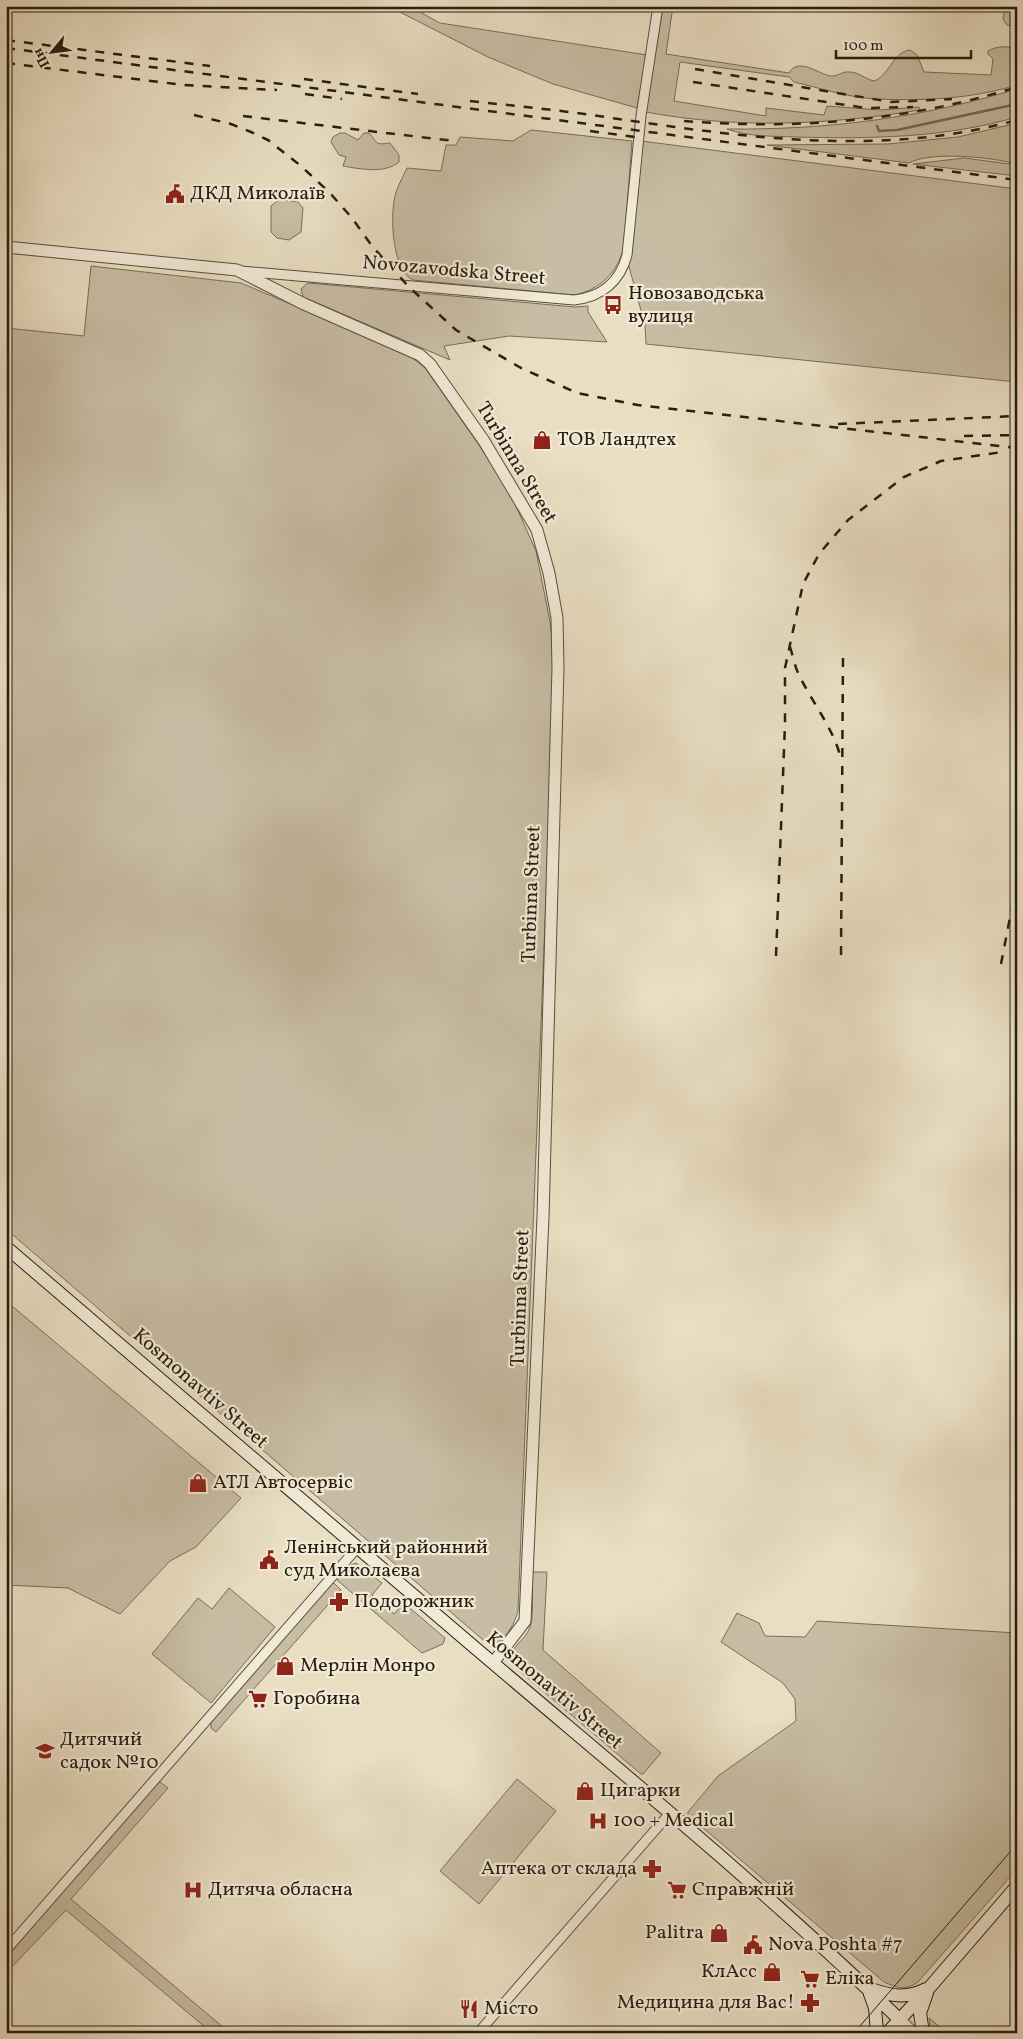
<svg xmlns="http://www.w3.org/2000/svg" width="1023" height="2039" font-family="Vollkorn,serif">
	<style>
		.green { fill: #c8bda4; stroke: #786d5a }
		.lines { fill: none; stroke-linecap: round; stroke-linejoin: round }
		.stream { stroke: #756956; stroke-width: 2.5 }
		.minor-casing { stroke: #594d3c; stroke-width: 11 }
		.tertiary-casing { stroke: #594d3c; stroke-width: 13 }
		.secondary-casing { stroke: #291d0f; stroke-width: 14 }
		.minor { stroke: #f1ead7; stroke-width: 9 }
		.tertiary { stroke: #f1ead7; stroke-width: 11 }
		.secondary { stroke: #f1ead7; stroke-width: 12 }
		.tram { stroke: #291d0f; stroke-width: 1 }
		.rail { stroke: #291d0f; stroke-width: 2.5; stroke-dasharray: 9 9; stroke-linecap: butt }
		.labels { text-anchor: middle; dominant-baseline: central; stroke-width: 4.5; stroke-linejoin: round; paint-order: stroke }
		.poi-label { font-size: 20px; fill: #291d0f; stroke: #f1ead7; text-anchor: start }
		.street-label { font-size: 20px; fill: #291d0f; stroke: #f1ead7 }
	</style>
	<rect width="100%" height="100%" fill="#e9dec2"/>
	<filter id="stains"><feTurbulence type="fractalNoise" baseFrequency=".004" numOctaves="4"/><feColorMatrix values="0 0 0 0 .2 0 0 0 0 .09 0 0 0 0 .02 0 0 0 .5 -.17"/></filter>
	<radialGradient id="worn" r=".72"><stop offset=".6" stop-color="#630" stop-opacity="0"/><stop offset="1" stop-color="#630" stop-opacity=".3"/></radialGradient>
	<path class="green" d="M388,6h21l31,17 207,32 -10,53 -84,-24 -65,-27z
		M663,6h10l-7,48 123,19c9,-16 28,0 41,3 8,1 12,-5 19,-4 10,0 16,7 25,9 15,-5 19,-29 36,-31l7,5 7,17 67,3 2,-16 -5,-5v-3c11,-6 17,-4 29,-3v37c-46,14 -93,16 -140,14 -27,-1 -57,-11 -83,-17l-5,-5 -109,-15 -6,39 92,15v-8l58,7 3,-9 53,4 39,-3 1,3c-91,15 -184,19 -274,2z
		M1005,6h12v16l-5,4 -5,-1 -4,-6z
		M1017,89v28c-72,21 -147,22 -221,20 -22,-1 -48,0 -69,-8 100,1 194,-11 290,-40z
		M1017,123v41c-26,-7 -86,-13 -108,-1l-142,-18 121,-1 70,-7z
		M531,130l101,11 -8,105c-6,27 -25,44 -50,49l-161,-15c-21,-10 -23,-63 -18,-84 2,-9 8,-19 12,-28l34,3 5,-26h10l4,-8 53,4z
		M340,133h5l13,7 6,-7h5c10,11 5,12 21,10l9,12v7c-14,12 -39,7 -56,4l3,-9 -7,-2 -8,-13 2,-5z
		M641,141l376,48v193l-371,-38 -1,-19 -17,-62 10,-69z
		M964,158l53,7v11l-104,-12z
		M280,199l18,3 5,6 -2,24 -12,8 -12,-2 -6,-6v-26z
		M91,266l150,17 165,70 19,15 54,77 32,50 25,56 14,71 5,45 -37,944c-3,12 -15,35 -29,34l-483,-416v-901l78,8z
		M308,283l267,24 13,-1v6l19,30 -98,-6 -65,10 6,14 -147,-63 -2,-8z
		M6,1301l235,197 -45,49 -26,14 -50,53 -52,-26 -62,-3z
		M356,1563l26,20 -10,12 22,19 10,-11 41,35 -2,6 -21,9 -85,-73 14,-15z
		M532,1572h15l-4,78 118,103 -18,21h-2l-125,-106c-12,-21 8,-24 14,-41 4,-10 2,-43 2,-55z
		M334,1583l7,7 -125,142 -5,-4v-7l120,-137z
		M229,1588l46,39 -64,76 -59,-49 46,-56 14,11z
		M737,1613l22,10 6,13 40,1 12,-16 200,12v236l-99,113c-13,9 -20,6 -34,0l-196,-167v-3l30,-36 78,-55 -1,-22 -12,-16 -62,-41z
		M517,1779l39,32 -77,93 -39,-33z
		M160,1782l8,6 -97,111 159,134h-18l-146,-123 -60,63v-15l150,-175z
		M929,2018l18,15h-16z"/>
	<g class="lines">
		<path class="stream" d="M877,126l2,5 18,-1 120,-26"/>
		<g class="minor-casing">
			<path id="minor" d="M241,271l333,29c27,-3 46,-18 53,-45l14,-139 17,-110
				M6,1950l351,-402
				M478,2033l192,-220"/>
		</g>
		<g class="tertiary-casing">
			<path id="tertiary" d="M6,247l231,23 67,34 116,51 10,9 54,77 53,89 12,43 8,45 1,50 -15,549 -18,404 -32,42
				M899,2019l14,14"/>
		</g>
		<g class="secondary-casing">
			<path id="secondary" d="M6,1247c158,135 315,271 474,405 141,120 286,238 419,367
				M871,1989c20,7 36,10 55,0
				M870,1994l5,14 2,25
				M887,2033l43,-46 87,-101
				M923,2033l-3,-20 7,-20"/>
		</g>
		<use href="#minor" class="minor"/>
		<use href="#tertiary" class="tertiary"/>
		<use href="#secondary" class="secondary"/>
		<path class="tram" d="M854,2033l163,-189"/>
		<path class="rail" d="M6,40l204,26
			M6,48l1011,132
			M6,63l178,22 93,5
			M695,69l196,33 61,-3
			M304,79l114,15
			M693,82l173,26 47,-1
			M305,94l37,5
			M470,101c45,5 90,9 135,16 137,20 276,41 412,3
			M194,115l37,9 20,8 17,8 33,26 29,27 22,25 20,28 37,41 47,43 65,38 56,25 61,12 379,43
			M243,116l211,25
			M684,121c113,9 224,0 333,-34
			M590,131l45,6
			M838,424l179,-8
			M964,436l53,-1
			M1017,621v57
			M790,647c3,9 5,21 10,30 13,26 32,50 40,78
			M841,955l2,-299
			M776,956l9,-232v-56l18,-84 16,-30 29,-34 56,-43 37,-16 61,-9
			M1001,964l16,-83
			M1017,967v-1"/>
	</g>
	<defs>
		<g id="civic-bare" transform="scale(1.5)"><path d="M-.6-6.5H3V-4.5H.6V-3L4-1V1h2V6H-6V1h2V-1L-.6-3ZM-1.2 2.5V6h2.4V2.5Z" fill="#8f2418" stroke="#f1ead7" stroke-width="2.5" paint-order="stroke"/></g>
		<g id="bus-bare" transform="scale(1.5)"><path d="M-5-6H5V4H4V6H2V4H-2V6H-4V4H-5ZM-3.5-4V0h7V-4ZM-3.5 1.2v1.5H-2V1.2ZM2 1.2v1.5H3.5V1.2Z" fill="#8f2418" stroke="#f1ead7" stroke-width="2.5" paint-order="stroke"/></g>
		<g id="shop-bare" transform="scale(1.5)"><path d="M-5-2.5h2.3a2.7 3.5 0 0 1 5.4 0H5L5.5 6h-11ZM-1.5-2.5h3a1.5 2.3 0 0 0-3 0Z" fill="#8f2418" stroke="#f1ead7" stroke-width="2.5" paint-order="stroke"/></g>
		<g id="pharmacy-bare" transform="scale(1.5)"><path d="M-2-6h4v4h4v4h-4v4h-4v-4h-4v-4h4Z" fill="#8f2418" stroke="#f1ead7" stroke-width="2.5" paint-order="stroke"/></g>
		<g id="supermarket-bare" transform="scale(1.5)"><path d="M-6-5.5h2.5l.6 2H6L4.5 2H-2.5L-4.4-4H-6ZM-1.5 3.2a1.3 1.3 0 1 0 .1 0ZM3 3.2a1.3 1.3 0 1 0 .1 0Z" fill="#8f2418" stroke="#f1ead7" stroke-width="2.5" paint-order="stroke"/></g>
		<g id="school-bare" transform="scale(1.5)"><path d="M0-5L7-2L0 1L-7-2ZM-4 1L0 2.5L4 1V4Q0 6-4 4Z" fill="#8f2418" stroke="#f1ead7" stroke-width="2.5" paint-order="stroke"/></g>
		<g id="hospital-bare" transform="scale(1.5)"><path d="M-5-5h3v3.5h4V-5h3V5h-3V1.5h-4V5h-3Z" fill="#8f2418" stroke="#f1ead7" stroke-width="2.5" paint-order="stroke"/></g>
		<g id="restaurant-bare" transform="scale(1.5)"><path d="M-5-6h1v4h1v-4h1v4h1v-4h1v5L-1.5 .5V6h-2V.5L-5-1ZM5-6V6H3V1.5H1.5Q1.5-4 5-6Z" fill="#8f2418" stroke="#f1ead7" stroke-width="2.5" paint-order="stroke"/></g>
	</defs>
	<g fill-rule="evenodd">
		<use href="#civic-bare" x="175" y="194"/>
		<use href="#bus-bare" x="613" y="305"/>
		<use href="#shop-bare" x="542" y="440"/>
		<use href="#shop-bare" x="198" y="1483"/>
		<use href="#civic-bare" x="269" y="1560"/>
		<use href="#pharmacy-bare" x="339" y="1602"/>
		<use href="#shop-bare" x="285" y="1666"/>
		<use href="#supermarket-bare" x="258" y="1699"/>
		<use href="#school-bare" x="45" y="1751"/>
		<use href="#shop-bare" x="585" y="1791"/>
		<use href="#hospital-bare" x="598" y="1821"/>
		<use href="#pharmacy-bare" x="652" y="1869"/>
		<use href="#hospital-bare" x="193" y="1890"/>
		<use href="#supermarket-bare" x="677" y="1890"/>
		<use href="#shop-bare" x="719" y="1933"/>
		<use href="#civic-bare" x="753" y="1945"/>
		<use href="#shop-bare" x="772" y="1972"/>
		<use href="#supermarket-bare" x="810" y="1979"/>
		<use href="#pharmacy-bare" x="810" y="2003"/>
		<use href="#restaurant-bare" x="469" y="2009"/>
	</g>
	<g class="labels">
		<g class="poi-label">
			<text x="190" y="194">ДКД Миколаїв</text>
			<text x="628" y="294">Новозаводська<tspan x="628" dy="23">вулиця</tspan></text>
			<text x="557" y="440">ТОВ Ландтех</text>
			<text x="213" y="1483">АТЛ Автосервіс</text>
			<text x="284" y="1548">Ленінський районний<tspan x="284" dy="23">суд Миколаєва</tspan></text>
			<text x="354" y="1602">Подорожник</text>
			<text x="300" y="1666">Мерлін Монро</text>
			<text x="273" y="1699">Горобина</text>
			<text x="60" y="1740">Дитячий<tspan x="60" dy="23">садок №10</tspan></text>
			<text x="600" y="1791">Цигарки</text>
			<text x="613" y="1821">100 + Medical</text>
			<text x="637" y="1869" text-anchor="end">Аптека от склада</text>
			<text x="208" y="1890">Дитяча обласна</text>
			<text x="692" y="1890">Справжній</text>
			<text x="704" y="1933" text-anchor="end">Palitra</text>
			<text x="768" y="1945">Nova Poshta #7</text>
			<text x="757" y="1972" text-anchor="end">КлАсс</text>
			<text x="825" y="1979">Еліка</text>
			<text x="795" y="2003" text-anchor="end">Медицина для Вас!</text>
			<text x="484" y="2009">Місто</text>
		</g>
		<g class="street-label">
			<text transform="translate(454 271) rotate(5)">Novozavodska Street</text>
			<text transform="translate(516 463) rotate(59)">Turbinna Street</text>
			<text transform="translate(532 894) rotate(-88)">Turbinna Street</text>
			<text transform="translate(521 1298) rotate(-88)">Turbinna Street</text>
			<text transform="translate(200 1389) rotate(41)">Kosmonavtiv Street</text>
			<text transform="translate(554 1691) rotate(40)">Kosmonavtiv Street</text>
		</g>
	</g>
	<rect width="1023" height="2039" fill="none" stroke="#e9dec2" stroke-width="25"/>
	<rect x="8" y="8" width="1008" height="2024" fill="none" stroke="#291d0f" stroke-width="2.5"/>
	<rect x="12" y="12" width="998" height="2014" fill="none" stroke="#291d0f"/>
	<g transform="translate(52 52) rotate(241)" stroke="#f1ead7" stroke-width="4" paint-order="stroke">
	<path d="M0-4L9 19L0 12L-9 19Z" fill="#291d0f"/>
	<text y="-8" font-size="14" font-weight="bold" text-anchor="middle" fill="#291d0f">Пн</text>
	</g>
	<path d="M836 50v8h135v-8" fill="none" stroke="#291d0f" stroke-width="2.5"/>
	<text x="843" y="50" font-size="15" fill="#291d0f" stroke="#f1ead7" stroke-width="4" paint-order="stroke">100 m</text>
	<rect width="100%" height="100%" filter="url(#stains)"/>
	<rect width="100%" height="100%" fill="url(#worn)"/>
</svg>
